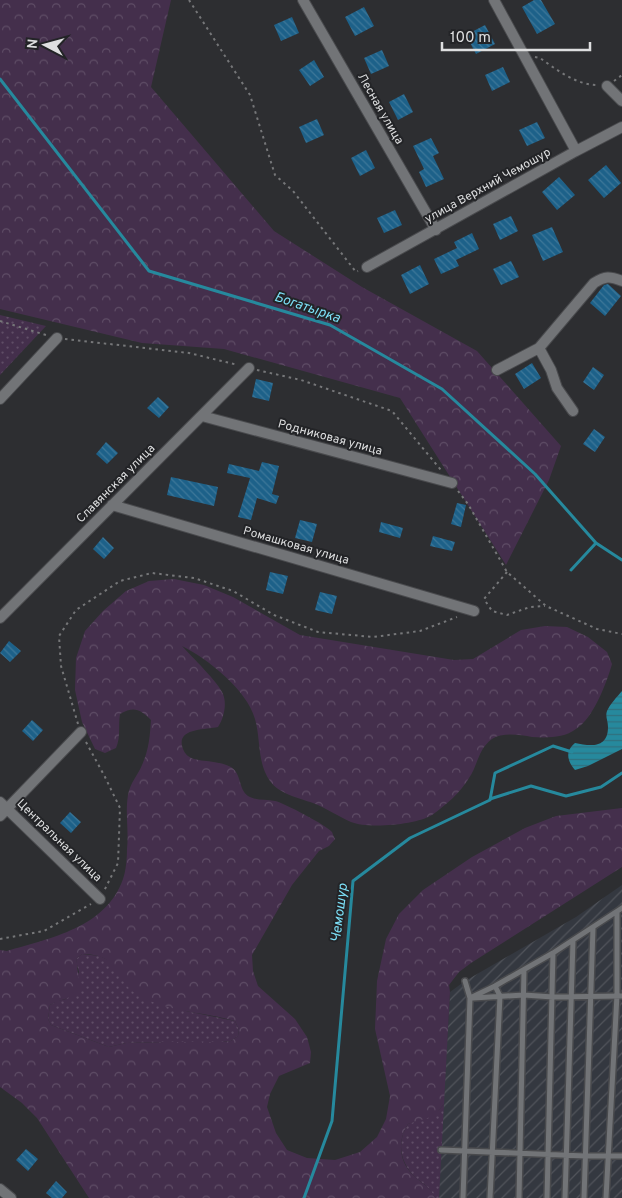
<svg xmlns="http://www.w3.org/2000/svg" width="622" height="1198" font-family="Overpass,sans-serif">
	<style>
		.industrial { fill: url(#industrial-furrows) }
		.grass { fill: url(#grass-dots) }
		.forest { fill: url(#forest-crowns); fill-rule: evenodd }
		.water { fill: url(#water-rules) }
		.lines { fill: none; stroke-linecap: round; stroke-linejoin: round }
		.stream { stroke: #26899d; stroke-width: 3 }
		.building { fill: url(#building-back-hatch) }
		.lane-casing { stroke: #494a4d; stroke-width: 8 }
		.street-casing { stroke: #494a4d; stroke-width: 12 }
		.path { stroke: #767779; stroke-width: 2; stroke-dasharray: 2.5 4; stroke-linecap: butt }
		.lane { stroke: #727477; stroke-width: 5 }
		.street { stroke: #727477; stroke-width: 10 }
		.labels { text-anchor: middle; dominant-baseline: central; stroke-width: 4; stroke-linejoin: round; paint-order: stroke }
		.street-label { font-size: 12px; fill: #dedfe0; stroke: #232427 }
		.water-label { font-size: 14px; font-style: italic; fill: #7cdff6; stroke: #232427 }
	</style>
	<defs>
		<pattern id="industrial-furrows" width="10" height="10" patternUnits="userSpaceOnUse" patternTransform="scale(1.25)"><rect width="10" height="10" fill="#343840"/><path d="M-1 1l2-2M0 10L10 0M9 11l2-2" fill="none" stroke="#51545b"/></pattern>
		<pattern id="grass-dots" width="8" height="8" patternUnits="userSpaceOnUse" patternTransform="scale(1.25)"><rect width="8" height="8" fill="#442f4c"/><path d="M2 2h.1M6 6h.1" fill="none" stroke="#5f4d66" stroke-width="1.8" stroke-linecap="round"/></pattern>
		<pattern id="forest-crowns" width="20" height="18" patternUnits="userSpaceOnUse" patternTransform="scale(1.25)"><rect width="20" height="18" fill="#442f4c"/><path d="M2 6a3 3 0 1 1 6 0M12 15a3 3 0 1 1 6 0" fill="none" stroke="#5f4d66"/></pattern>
		<pattern id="water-rules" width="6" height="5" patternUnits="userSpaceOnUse" patternTransform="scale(1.25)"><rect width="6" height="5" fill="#26899d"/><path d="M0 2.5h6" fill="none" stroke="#30707e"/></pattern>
		<pattern id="building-back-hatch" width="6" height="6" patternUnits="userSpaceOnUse" patternTransform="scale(1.25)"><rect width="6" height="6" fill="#1d6189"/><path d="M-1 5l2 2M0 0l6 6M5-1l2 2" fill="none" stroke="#3d7799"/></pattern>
	</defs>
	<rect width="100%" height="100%" fill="#2d2e31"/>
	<path class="industrial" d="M622,885v313h-184l12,-206 15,-11 111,-64z"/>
	<path class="grass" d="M0,315l46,11 -46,49z
		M82,954l18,2 10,5 9,11 67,39 49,10 4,9 -1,6 -7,5 -9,1h-58l-38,1 -17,4 -58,-22 -3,-6 2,-14 7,-4 9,-2 13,-27 -2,-7v-7z
		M444,1104l-5,94h-4c-4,-9 -11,-14 -19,-20 -16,-15 -20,-36 -8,-54 13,-6 27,-7 36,-20z"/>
	<path class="forest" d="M0,0h171l-20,87 123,144 88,56 115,64 84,95 -12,34 -43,85 -106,-167 -176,-49 -82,-6 -142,-34z
		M174,579l30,6 29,12 67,38 154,25 19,-1 48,-29 24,-4 22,1 21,10 19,15 5,12c-5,18 -19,55 -36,65 -12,9 -29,9 -44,8 -12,-2 -29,-5 -40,2 -14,10 -14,26 -23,39 -9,15 -23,27 -37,37 -16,10 -64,14 -81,7 -13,-6 -25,-14 -38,-19 -14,-5 -34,-9 -43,-22 -13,-18 -9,-41 -15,-62 -8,-29 -47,-60 -73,-73 9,10 37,37 41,48 4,10 1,24 -5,33 -14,3 -43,1 -35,22 2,5 5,8 11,10 12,3 26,2 37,8 11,7 7,22 17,29 8,5 18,3 27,5 9,2 51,24 57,31 1,3 2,5 3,7l-6,7 -10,5 -27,34 -40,70 1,16 5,15 37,33 12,18 4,15 -1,11 -31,13 -9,18 -3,13 9,26 11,17 20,8 28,2 25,-8 17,-15 9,-18 4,-23 -15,-67 2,-48 9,-42 13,-25 24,-24 49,-33 53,-29 31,-12 66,-8v59l-151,96 -12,9 -10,13 1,7 -6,112 -10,12 -26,8c-11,17 -9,37 5,51 8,8 18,12 22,23h-346l-52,-80 -15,-15 -22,-16v-137l7,1c43,-13 99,-23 116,-72 3,-8 4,-21 4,-30 2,-18 -2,-36 1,-54 2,-12 10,-20 14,-30 7,-15 8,-30 9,-45 -11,-11 -17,-14 -31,-6 -2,12 1,23 -4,34l-11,5 -10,-4 -13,-27 -7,-32 1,-32 9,-27 18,-20 23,-20 23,-10zM82,954c40,0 31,26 56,41 29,17 66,17 97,26l4,9 -1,6 -7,5 -9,1h-58l-38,1 -17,4 -58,-22 -3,-6 2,-14c10,-6 22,-6 30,-15 0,-11 -4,-22 -3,-32z"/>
	<path class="water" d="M622,691v58l-34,17 -13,4c-8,-9 -10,-19 0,-27 15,3 33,6 33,-16 0,-6 -3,-11 -1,-16 3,-7 10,-14 15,-20z"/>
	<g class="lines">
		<path class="stream" d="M0,79l149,192 181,54 112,64 93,85 61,69 26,17
			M571,570l25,-27
			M490,799l41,-13 35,10 35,-9 21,-14
			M304,1198l28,-77 21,-240 57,-43 80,-38 5,-27 58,-27 19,6"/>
	</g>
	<path class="building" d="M534,0h7l14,24 -18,10 -15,-27z
		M364,7l10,19 -19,10 -10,-19z
		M292,17l7,16 -18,8 -7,-16z
		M485,25l10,19 -19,10 -10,-19z
		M382,50l7,16 -18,8 -7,-16z
		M314,60l10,17 -14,9 -11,-16z
		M503,67l7,15 -18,9 -7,-16z
		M404,94l9,18 -15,8 -9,-18z
		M317,119l7,16 -18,8 -7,-16z
		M537,122l8,16 -18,8 -8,-16z
		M431,138l8,15 -6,3 11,23 -18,8 -7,-15 5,-3 -11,-23z
		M366,150l9,18 -15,8 -9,-18z
		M606,165l15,18 -17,15 -16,-18z
		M559,177l16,18 -18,15 -15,-18z
		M395,210l7,15 -18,8 -7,-15z
		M511,216l7,15 -18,9 -7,-16z
		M552,227l11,25 -20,9 -11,-26z
		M472,233l7,16 -23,11 3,6 -18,8 -7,-15 23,-11 -3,-6z
		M511,261l8,16 -18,8 -8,-16z
		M420,265l9,19 -19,10 -9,-19z
		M608,284l13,12 -16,20 -15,-13 14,-18z
		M532,363l9,15 -17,11 -9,-15z
		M593,367l11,8 -10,15 -11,-8z
		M256,379l17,4 -4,18 -17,-4z
		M158,397l11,10 -10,11 -12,-10z
		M594,429l11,8 -10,15 -12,-8z
		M106,442l12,11 -11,11 -11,-10z
		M262,462l17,4 -7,28 7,2 -3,8 -19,-6 -6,22 -13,-3 12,-39 -23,-5 2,-9 30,7z
		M171,477l47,10 -4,19 -47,-11z
		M457,503l9,2 -5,22 -10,-3z
		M300,520l17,4 -5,18 -17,-4z
		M381,522l22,6 -3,10 -21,-6z
		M433,536l22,6 -3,9 -22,-5z
		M103,537l11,11 -10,11 -11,-10z
		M270,572l18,4 -5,18 -17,-4z
		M320,592l17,4 -5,18 -17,-4z
		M9,641l12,10 -11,11 -10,-9z
		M32,720l11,10 -10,11 -11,-10z
		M70,812l11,10 -10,11 -11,-10z
		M26,1149l12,10 -10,12 -12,-11z
		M56,1181l11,11 -5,6h-10l-6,-5z"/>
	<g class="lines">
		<g class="lane-casing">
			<path id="lane" d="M470,998l25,-12 58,-33 69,-45
				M473,998l51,-3 29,2 69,-1
				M441,1150l144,6h37
				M463,1198l7,-200 -5,-17
				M490,1198l10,-202 -5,-10
				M519,1198l5,-228
				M547,1198l6,-245
				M565,1198l8,-257
				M584,1198l9,-270
				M606,1198l11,-203v-83"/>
		</g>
		<g class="street-casing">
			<path id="street" d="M303,0l133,230
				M494,0l82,151
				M607,86l15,15
				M367,267l209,-116 46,-24
				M539,348l12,22 6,18 16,23
				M497,370l42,-22 55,-65c11,-7 16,-7 28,-2
				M0,399l57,-61
				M202,416l250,67
				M112,505l362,106
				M0,618l249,-250
				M0,802l100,97
				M0,816l81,-84
				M0,1189l11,9"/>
		</g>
		<path class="path" d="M189,0l61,95 25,80 18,16 63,81 2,-1
			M535,57l5,1c17,12 36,27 58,27
			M614,81l8,-6
			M0,321l46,14
			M65,339l124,14 49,12
			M257,370l44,10 91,31 49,59
			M458,491l10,13 39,68 39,34 51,23 25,5
			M507,572l-23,27 8,12 15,4 23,-8 15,-1
			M78,724l-17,-58 -2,-30 17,-26 44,-29 32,-8 42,5 39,13 41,24 44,17 55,5 47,-6 37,-14
			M86,742l19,35 15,31 -2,55 -14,28
			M0,939l44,-8 47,-27"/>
		<use href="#lane" class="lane"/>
		<use href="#street" class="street"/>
	</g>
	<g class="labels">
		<g class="street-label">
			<text transform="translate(380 109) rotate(60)">Лесная улица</text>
			<text transform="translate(488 186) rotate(-29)">улица Верхний Чемошур</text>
			<text transform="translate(330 438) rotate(15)">Родниковая улица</text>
			<text transform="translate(116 484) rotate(-45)">Славянская улица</text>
			<text transform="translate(296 546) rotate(16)">Ромашковая улица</text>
			<text transform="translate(59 841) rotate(44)">Центральная улица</text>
		</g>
		<g class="water-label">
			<text transform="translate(307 308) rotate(19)">Богатырка</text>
			<text transform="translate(340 913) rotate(-83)">Чемошур</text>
		</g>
	</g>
	<g transform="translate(45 45) rotate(276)" stroke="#232427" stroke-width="4" paint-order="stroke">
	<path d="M0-4L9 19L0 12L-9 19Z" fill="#dedfe0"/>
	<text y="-8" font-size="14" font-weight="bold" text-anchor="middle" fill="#dedfe0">N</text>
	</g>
	<path d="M442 42v8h148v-8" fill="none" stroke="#dedfe0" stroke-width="2.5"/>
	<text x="450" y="42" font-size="15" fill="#dedfe0" stroke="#232427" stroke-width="4" paint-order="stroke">100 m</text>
</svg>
